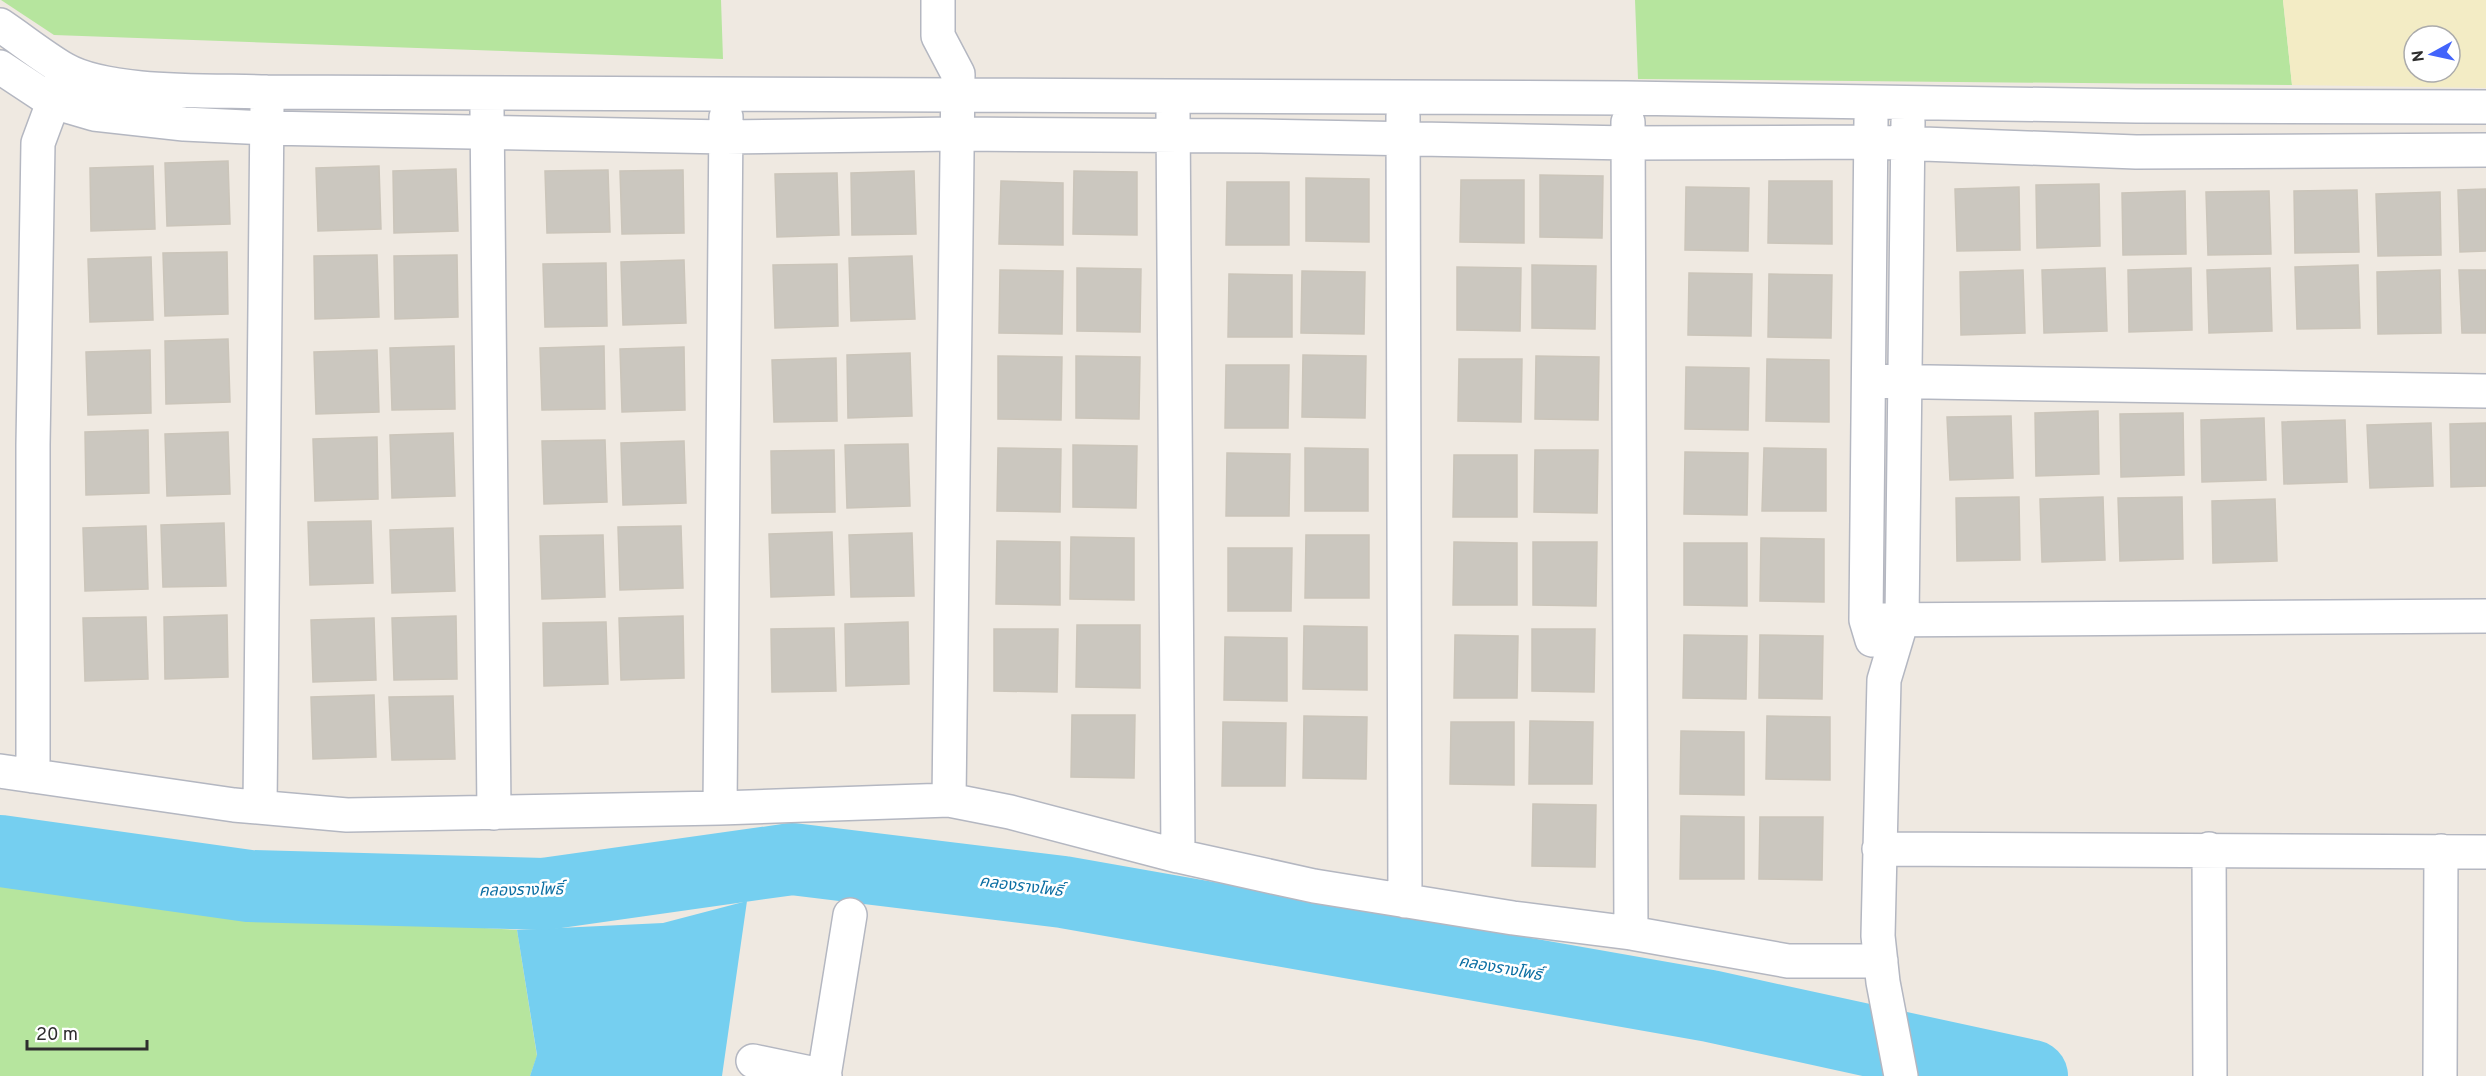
<svg xmlns="http://www.w3.org/2000/svg" width="2486" height="1076" font-family="Overpass,'Noto Sans Thai',sans-serif">
	<style>
		.green { fill: #b6e59e }
		.sand { fill: #f3ecc5; fill-rule: evenodd }
		.water { fill: #75cff0 }
		.lines { fill: none; stroke-linecap: round; stroke-linejoin: round }
		.river { stroke: #75cff0; stroke-width: 72 }
		.building { fill: #cbc7bf; stroke: #cbc5ba; stroke-width: 1.5 }
		.minor-casing { stroke: #b4b7c1; stroke-width: 36 }
		.minor { stroke: #fff; stroke-width: 33 }
		.labels { text-anchor: middle; dominant-baseline: central; stroke-width: 5; stroke-linejoin: round; paint-order: stroke }
		.water-label { font-size: 16px; font-style: italic; fill: #0d6fa3; stroke: #fff }
	</style>
	<rect width="100%" height="100%" fill="#efe9e1"/>
	<path class="green" d="M1,0h720l2,59 -669,-24z
		M1635,0h648l9,85 -654,-6z
		M0,875l158,34 359,21 20,126 -7,20h-530z"/>
	<path class="sand" d="M2283,0h203v88l-194,-3zM2414,36h36v36h-36z"/>
	<path class="water" d="M747,901l-25,175h-192l7,-21 -20,-125 146,-7z"/>
	<g class="lines">
		<path class="river" d="M0,851l249,35 295,8 248,-35 271,33 647,114 322,70"/>
	</g>
	<path class="building" d="M228,161l2,63 -63,2 -2,-63z
		M153,166l2,63 -64,2 -1,-63z
		M379,166l2,63 -63,2 -2,-63z
		M456,169l2,62 -64,2 -1,-62z
		M608,170l2,62 -63,1 -2,-62z
		M683,170l1,63 -62,1 -2,-63z
		M914,171l2,63 -64,1 -1,-62z
		M1074,171l63,1v63l-64,-1z
		M837,173l2,62 -62,2 -2,-63z
		M1540,175l63,1 -1,62 -62,-1z
		M1306,178l63,1v63l-63,-1z
		M1461,180h63v63l-64,-1z
		M1001,181l62,2v62l-64,-1z
		M1769,181h63v63l-64,-1z
		M1227,182h62v63h-63z
		M2099,184l1,62 -63,2 -1,-63z
		M1686,187l63,1 -1,63 -63,-1z
		M2019,187l1,63 -63,1 -2,-62z
		M2486,189v62l-26,1 -2,-62z
		M2357,190l2,62 -64,1 -1,-62z
		M2185,191l1,63 -63,1 -1,-62z
		M2269,191l2,63 -63,1 -2,-63z
		M2440,192l1,63 -63,1 -2,-62z
		M227,252l1,62 -63,2 -2,-63z
		M377,255l2,62 -64,2 -1,-63z
		M457,255l1,62 -63,2 -1,-63z
		M912,256l3,63 -64,2 -2,-63z
		M151,257l2,63 -63,2 -2,-63z
		M684,260l2,63 -63,2 -2,-63z
		M606,263l1,63 -62,1 -2,-63z
		M837,264l1,62 -63,2 -2,-63z
		M1532,265l64,1 -1,63 -63,-1z
		M2358,265l2,63 -63,1 -2,-62z
		M1457,267l64,1 -1,63 -63,-1z
		M1077,268l64,1 -1,63 -63,-1z
		M2105,268l2,63 -63,2 -2,-63z
		M2191,268l1,62 -63,2 -1,-62z
		M2270,268l2,63 -63,2 -2,-63z
		M1000,270l63,1 -1,63 -63,-1z
		M2023,270l2,63 -64,2 -1,-63z
		M2440,270l1,63 -63,1 -1,-62z
		M2459,270h27v63h-24z
		M1302,271l63,1 -1,62 -63,-1z
		M1689,273l63,1 -1,62 -63,-1z
		M1229,274l63,1v62h-64z
		M1769,274l63,1 -1,63 -63,-1z
		M228,339l2,63 -64,2 -1,-63z
		M454,346l1,63 -63,1 -2,-62z
		M604,346l1,63 -63,1 -2,-62z
		M684,347l1,63 -63,2 -2,-63z
		M150,350l1,63 -63,2 -2,-63z
		M377,350l2,62 -63,2 -2,-62z
		M910,353l2,63 -64,2 -1,-63z
		M1303,355l63,1 -1,62 -63,-1z
		M998,356l64,1 -1,63 -63,-1z
		M1076,356l64,1 -1,62 -63,-1z
		M1536,356l63,1 -1,63 -63,-1z
		M836,358l1,63 -63,1 -2,-62z
		M1459,359h63l-1,63 -63,-1z
		M1767,359l62,1v62l-63,-1z
		M1226,365h63l-1,63h-63z
		M1686,367l63,1 -1,62 -63,-1z
		M2098,411l1,63 -63,2 -1,-63z
		M2183,413l1,62 -63,2 -1,-63z
		M2011,416l2,62 -63,2 -3,-63z
		M2264,418l2,62 -64,2 -1,-62z
		M2345,420l2,62 -63,2 -2,-62z
		M2431,423l2,63 -63,2 -3,-63z
		M2486,423v63l-35,1 -1,-63z
		M148,430l1,63 -63,2 -1,-63z
		M228,432l2,62 -63,2 -2,-62z
		M453,433l2,63 -63,2 -2,-63z
		M377,437l1,62 -63,2 -2,-62z
		M605,440l2,62 -63,2 -2,-63z
		M684,441l2,62 -63,2 -2,-62z
		M908,444l2,62 -63,2 -2,-63z
		M1073,445l64,1 -1,62 -63,-1z
		M998,448l63,1 -1,63 -63,-1z
		M1305,448l63,1v62h-63z
		M1764,448l62,1v62h-64z
		M834,450l1,62 -63,1 -1,-62z
		M1535,450h63l-1,63 -63,-1z
		M1685,452l63,1 -1,62 -63,-1z
		M1227,453l63,1 -1,62h-63z
		M1454,455h63v62h-64z
		M2019,497l1,63 -63,1 -1,-63z
		M2103,497l2,63 -63,2 -2,-63z
		M2182,497l1,62 -63,2 -2,-63z
		M2275,499l2,62 -64,2 -1,-62z
		M371,521l2,62 -63,2 -2,-63z
		M224,523l2,63 -63,1 -2,-62z
		M146,526l2,63 -63,2 -2,-63z
		M681,526l2,62 -63,2 -2,-63z
		M453,528l2,63 -63,2 -2,-63z
		M832,532l2,63 -63,2 -2,-63z
		M912,533l2,63 -63,1 -2,-62z
		M603,535l2,62 -63,2 -2,-63z
		M1306,535h63v63h-64z
		M1071,537l63,1v62l-64,-1z
		M1761,538l63,1v63l-64,-1z
		M997,541l63,1v63l-64,-1z
		M1454,542l63,1v62h-64z
		M1533,542h64l-1,64 -63,-1z
		M1684,543h63v63l-63,-1z
		M1228,548h64l-1,63h-63z
		M227,615l1,62 -63,2 -1,-62z
		M456,616l1,63 -63,1 -2,-62z
		M683,616l1,62 -63,2 -2,-62z
		M146,617l2,62 -63,2 -2,-63z
		M374,618l2,62 -63,2 -2,-62z
		M606,622l2,62 -64,2 -1,-63z
		M908,622l1,62 -63,2 -1,-62z
		M1077,625h63v63l-64,-1z
		M1304,626l63,1v63l-64,-1z
		M834,628l2,63 -64,1 -1,-63z
		M994,629h64l-1,63 -63,-1z
		M1532,629h63l-1,63 -62,-1z
		M1455,635l63,1 -1,62h-63z
		M1684,635l63,1 -1,63 -63,-1z
		M1760,635l63,1 -1,63 -63,-1z
		M1225,637l62,1v63l-63,-1z
		M374,695l2,62 -63,2 -2,-62z
		M453,696l2,63 -63,1 -3,-63z
		M1072,715h63l-1,63 -63,-1z
		M1304,716l63,1 -1,62 -63,-1z
		M1767,716l63,1v63l-64,-1z
		M1530,721l63,1 -1,62h-63z
		M1223,722l63,1 -1,63h-63z
		M1451,722h63v63l-64,-1z
		M1681,731l63,1v63l-64,-1z
		M1533,804l63,1 -1,62 -63,-1z
		M1681,816l63,1v62h-64z
		M1760,817h63l-1,63 -63,-1z"/>
	<g class="lines">
		<g class="minor-casing">
			<path id="minor" d="M938,0v36l20,38 -9,726
				M0,25c21,14 42,31 64,44 45,26 150,21 203,23l1359,6 510,8 350,1
				M0,67l53,35 41,12 90,10 82,4 460,9 231,-3 304,2 368,7 242,-1 265,10 350,-2
				M487,110l7,703
				M1173,113l5,743
				M1403,116l2,785
				M1871,120l-5,500 6,20
				M1628,122l3,811
				M1869,381l617,10
				M1866,620l620,-4
				M0,771l234,34 113,10 373,-7 229,-8 61,12 168,44 136,30 199,32 118,15 157,28h93
				M33,776v-331l5,-302 23,-62
				M260,807l7,-700
				M720,808l6,-691
				M1879,849l607,3
				M2209,849l1,227
				M753,1061l72,15
				M824,1076l26,-161
				M1901,1076l-18,-94 -5,-46 6,-256 18,-60 6,-498
				M2440,1076l1,-225"/>
		</g>
		<use href="#minor" class="minor"/>
	</g>
	<g class="labels">
		<g class="water-label">
			<text transform="translate(1021 887) rotate(7)">คลองรางโพธิ์</text>
			<text transform="translate(521 891) rotate(-1)">คลองรางโพธิ์</text>
			<text transform="translate(1500 969) rotate(10)">คลองรางโพธิ์</text>
		</g>
	</g>
	<g transform="translate(2432 54) rotate(262)"><circle r="28" fill="#ffffff" stroke="#ababab" stroke-width="1.5"/>
	<path d="M0-4.5L10 22L0 15L-10 22Z" fill="#4264fb"/>
	<text y="-9" font-size="16" font-weight="bold" text-anchor="middle" fill="#2e2e2e">N</text>
	</g>
	<path d="M27 1040v9h120v-9" fill="none" stroke="#2e2e2e" stroke-width="3"/>
	<text x="36" y="1040" font-size="18" fill="#2e2e2e" stroke="#ffffff" stroke-width="4.5" paint-order="stroke">20 m</text>
</svg>
